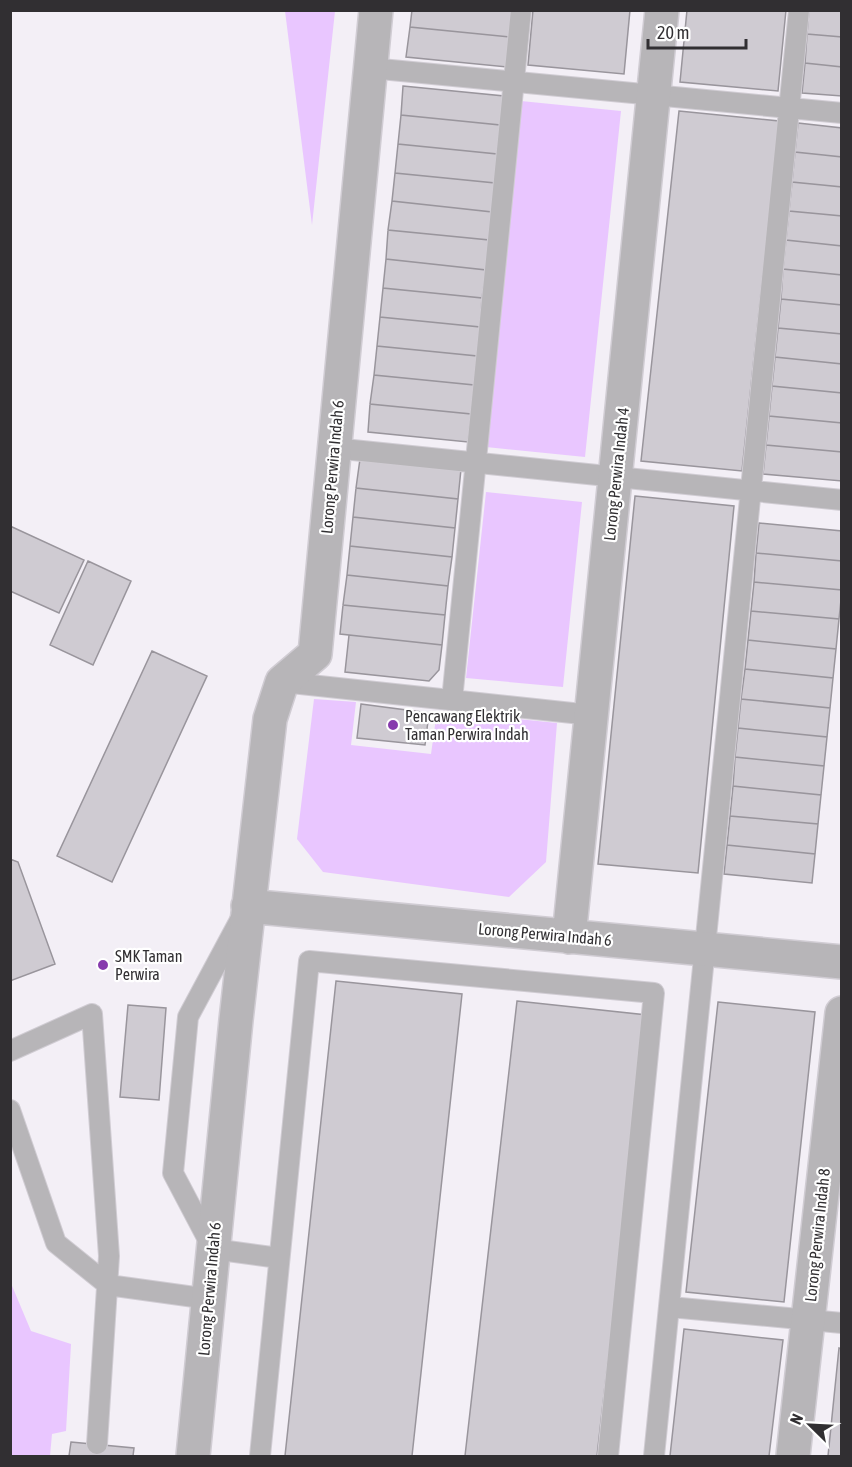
<svg xmlns="http://www.w3.org/2000/svg" width="852" height="1467" font-family="'Asap Condensed',sans-serif">
	<style>
		.green { fill: #e9c6ff }
		.building { fill: #cfcbd2; stroke: #99959c; stroke-width: 1.5 }
		.lines { fill: none; stroke-linecap: round; stroke-linejoin: round }
		.lane-casing { stroke: #d0ccd3; stroke-width: 22 }
		.street-casing { stroke: #d0ccd3; stroke-width: 36 }
		.lane { stroke: #b7b5b8; stroke-width: 20 }
		.street { stroke: #b7b5b8; stroke-width: 33 }
		.poi-dot { fill: #873bad; stroke: #fff; stroke-width: 2 }
		.labels { text-anchor: middle; dominant-baseline: central; stroke-width: 4.5; stroke-linejoin: round; paint-order: stroke }
		.street-label { font-size: 16px; fill: #312f32; stroke: #fff }
		.poi-label { font-size: 16px; fill: #312f32; stroke: #fff; text-anchor: start }
	</style>
	<rect width="100%" height="100%" fill="#f3eff6"/>
	<path class="green" d="M285,11h50l-23,214z
		M521,101l100,10 -36,346 -99,-10z
		M486,492l96,10 -19,185 -97,-9z
		M314,699l42,3 -5,43 80,9 6,-43 120,12 -11,139 -37,35 -186,-25 -26,-33z
		M10,1281l21,50 40,13 -5,87 -14,3 -2,22h-39z"/>
	<path class="building" d="M412,10h101l-3,27 -100,-10z
		M533,10h97l-6,64 -96,-9z
		M687,10h99l-8,81 -98,-9z
		M809,10h33v27l-35,-3z
		M410,27l100,10 -3,30 -101,-10z
		M807,34l35,3v30l-37,-4z
		M805,63l37,4v29l-40,-3z
		M403,86l101,10 -4,29 -99,-10z
		M679,111l100,10 -37,350 -101,-10z
		M401,115l99,10 -3,29 -99,-10z
		M798,123l44,5v29l-47,-5z
		M398,144l99,10 -2,29 -100,-10z
		M795,152l47,5v30l-50,-5z
		M395,173l100,10 -3,29 -100,-11z
		M792,182l50,5v29l-53,-5z
		M392,201l100,11 -3,28 -101,-10z
		M789,211l53,5v30l-56,-6z
		M388,230l101,10 -3,30 -100,-11z
		M786,240l56,6v29l-59,-6z
		M386,259l100,11 -4,28 -99,-10z
		M783,269l59,6v30l-61,-6z
		M383,288l99,10 -2,29 -100,-10z
		M781,299l61,6v29l-64,-6z
		M380,317l100,10 -3,29 -100,-10z
		M778,328l64,6v30l-67,-7z
		M377,346l100,10 -3,29 -100,-10z
		M775,357l67,7v29l-70,-7z
		M374,375l100,10 -3,29 -101,-10z
		M772,386l70,7v30l-73,-7z
		M370,404l101,10 -3,28 -100,-10z
		M769,416l73,7v29l-76,-7z
		M766,445l76,7v29l-79,-7z
		M360,459l101,10 -3,30 -102,-11z
		M356,488l102,11 -3,29 -102,-11z
		M635,496l99,10 -36,367 -100,-9z
		M353,517l102,11 -3,29 -102,-11z
		M759,523l83,8v30l-86,-8z
		M10,526l74,34 -25,53 -49,-22z
		M350,546l102,11 -4,29 -101,-11z
		M756,553l86,8v29l-88,-8z
		M88,561l43,20 -38,84 -43,-20z
		M347,575l101,11 -3,29 -102,-10z
		M754,582l88,8 -3,29 -88,-8z
		M343,605l102,10 -3,30 -102,-11z
		M751,611l88,8 -3,30 -88,-9z
		M349,635l93,10 -3,25 -10,11 -84,-9z
		M748,640l88,9 -3,29 -88,-9z
		M152,651l55,25 -95,206 -55,-26z
		M745,669l88,9 -3,30 -89,-9z
		M741,699l89,9 -3,29 -89,-9z
		M361,704l68,9 -4,32 -68,-7z
		M738,728l89,9 -3,29 -89,-9z
		M735,757l89,9 -3,29 -88,-9z
		M733,786l88,9 -3,29 -88,-8z
		M730,816l88,8 -3,30 -88,-9z
		M727,845l88,9 -3,29 -88,-9z
		M10,859l8,3 37,102 -45,17z
		M336,981l126,13 -50,462h-127z
		M517,1001l130,14 -50,441h-132z
		M718,1002l97,10 -31,290 -98,-10z
		M128,1005l38,3 -7,92 -39,-3z
		M684,1329l99,11 -14,116h-99z
		M839,1348l3,1v107h-14z
		M71,1442l63,6 -1,8h-64z"/>
	<g class="lines">
		<g class="lane-casing">
			<path id="lane" d="M370,68l472,45
				M333,448l509,52
				M282,682l309,33
				M452,700l69,-690
				M240,920l-52,97 -15,156 40,76 66,9
				M10,1051l82,-37 17,242 -12,188
				M10,1110l46,133 52,42 101,14
				M670,1307l172,16
				M260,1456l49,-495 345,32 -46,463
				M654,1456l145,-1446"/>
		</g>
		<g class="street-casing">
			<path id="street" d="M248,906l594,56
				M569,937l93,-927
				M193,1456l43,-436 34,-301 12,-37 33,-28 61,-644
				M793,1456l49,-443"/>
		</g>
		<use href="#lane" class="lane"/>
		<use href="#street" class="street"/>
	</g>
	<g class="poi-dot">
		<circle cx="393" cy="725" r="6"/>
		<circle cx="103" cy="965" r="6"/>
	</g>
	<g class="labels">
		<g class="street-label">
			<text transform="translate(332 467) rotate(-85)">Lorong Perwira Indah 6</text>
			<text transform="translate(616 474) rotate(-84)">Lorong Perwira Indah 4</text>
			<text transform="translate(545 934) rotate(5)">Lorong Perwira Indah 6</text>
			<text transform="translate(817 1235) rotate(-84)">Lorong Perwira Indah 8</text>
			<text transform="translate(209 1289) rotate(-85)">Lorong Perwira Indah 6</text>
		</g>
		<g class="poi-label">
			<text x="405" y="716">Pencawang Elektrik<tspan x="405" dy="18">Taman Perwira Indah</tspan></text>
			<text x="115" y="956">SMK Taman<tspan x="115" dy="18">Perwira</tspan></text>
		</g>
	</g>
	<rect width="852" height="1467" fill="none" stroke="#312f32" stroke-width="24"/>
	<g transform="translate(810 1425) rotate(294)" stroke="#ffffff" stroke-width="4.5" paint-order="stroke">
	<path d="M0-4.5L10 22L0 15L-10 22Z" fill="#312f32"/>
	<text y="-9" font-size="16" font-weight="bold" text-anchor="middle" fill="#312f32">N</text>
	</g>
	<path d="M648 39v9h98v-9" fill="none" stroke="#312f32" stroke-width="3"/>
	<text x="657" y="39" font-size="18" fill="#312f32" stroke="#ffffff" stroke-width="4.5" paint-order="stroke">20 m</text>
</svg>
